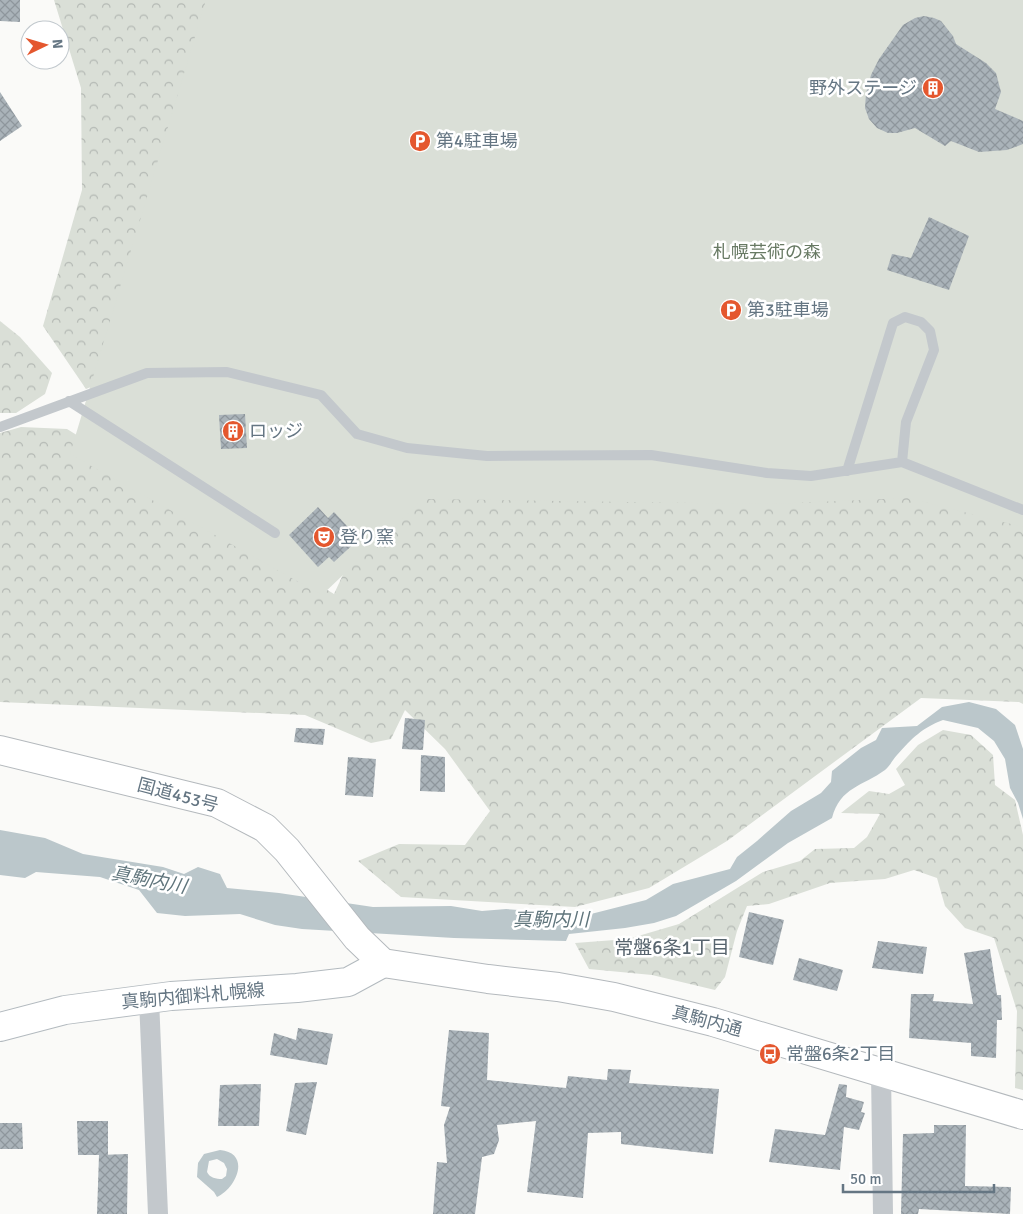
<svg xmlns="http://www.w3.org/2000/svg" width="1023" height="1214" font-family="Signika,'Noto Sans JP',sans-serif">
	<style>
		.forest { fill: url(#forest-crowns) }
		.green { fill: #dadfd7 }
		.water { fill: #bbc7cb; fill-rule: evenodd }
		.building { fill: url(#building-cross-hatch) }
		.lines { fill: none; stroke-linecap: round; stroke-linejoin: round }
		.secondary-casing { stroke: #b3babf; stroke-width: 30 }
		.trunk-casing { stroke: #b4b9bd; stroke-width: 30 }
		.service { stroke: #c3c8cc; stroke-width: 10 }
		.minor { stroke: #c3c8cc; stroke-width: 20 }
		.secondary { stroke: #fff; stroke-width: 28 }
		.trunk { stroke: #fff; stroke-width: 28 }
		.labels { text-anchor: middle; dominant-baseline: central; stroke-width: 5; stroke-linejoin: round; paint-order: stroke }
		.poi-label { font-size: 18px; fill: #657683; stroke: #fff; text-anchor: start }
		.park-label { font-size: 18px; fill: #687a64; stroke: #fff }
		.street-label { font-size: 18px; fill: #657683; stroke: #fff }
		.water-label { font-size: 19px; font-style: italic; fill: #60757c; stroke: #fff }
		.neighbourhood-label { font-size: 19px; fill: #57646e; stroke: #fff }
	</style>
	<defs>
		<pattern id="forest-crowns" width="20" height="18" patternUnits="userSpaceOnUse" patternTransform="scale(1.25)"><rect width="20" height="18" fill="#dadfd7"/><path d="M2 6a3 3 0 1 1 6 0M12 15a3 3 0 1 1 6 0" fill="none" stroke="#b4b9b4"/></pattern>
		<pattern id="building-cross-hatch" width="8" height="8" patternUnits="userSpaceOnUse" patternTransform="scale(1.25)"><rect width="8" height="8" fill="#aab3b9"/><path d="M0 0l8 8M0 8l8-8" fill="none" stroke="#8e969c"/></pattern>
	</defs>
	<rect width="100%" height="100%" fill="#fafaf8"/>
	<path class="forest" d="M54,0h182l-88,364 -62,25 -43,-63 39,-136 -1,-102z
		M0,321l20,16 32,36 -7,21 -29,19h-16z
		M21,427l46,2 267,165 12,-26 -80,-118 645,27 112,43v184l-4,-2 -98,-4 -194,143 -78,47 -74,19 -174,-10 -43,-36 41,-17 66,1 25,-34 -45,-62 -40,-39 -14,29 -20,4 -66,-28 -305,-13v-269z
		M943,730l28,5 22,20 2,30 20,15 8,35v255l-8,-2 2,-77 -23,-73 -29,-10 -20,-22 -8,-28 -23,-8 -29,9 -55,4 -61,21 -22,2 -10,25 -12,46 -10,13 -63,-15 -63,-6 -14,-26 53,-4 51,-15 84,-52 37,-11 15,-12 39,-1 13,-11 13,-23 -39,-1 28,-22 20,3 16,-9 -9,-16 22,-24z"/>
	<path class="green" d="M206,0h817v527l-115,-29 -137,6 -348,-5 -101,96 -252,-141z"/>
	<path class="water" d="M969,702l27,7 19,16 8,24v70l-5,-16 -8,-15 -5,-29 -11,-18 -16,-13 -35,-8c-21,8 -31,18 -46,35 -4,4 -7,11 -12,15 -22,16 -45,17 -53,48l-44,25 -52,38 -60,35 -22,7 -29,5 -56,6 -3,7 -112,-3 -152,-9 -27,-4 -35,-11 -55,2 -28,-3 -18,-23 -39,-13 -64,-5 -11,6 -25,-3v-45l45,8 38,16 80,13 21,7 14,-7 22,7 7,14 52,5 94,14 78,-1 31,5 24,-2 81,6 59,-15 27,-16 57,-15 7,-12 20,-16 34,-30 30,-18 10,-11 1,-11 29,-23 15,-8 6,-12 35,-2 25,-19z
		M220,1150c32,3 16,39 -3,47l-3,-5 -17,-15 1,-14 6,-9zM217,1159l7,4 3,6 -1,7 -4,3c-6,0 -12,-1 -15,-7l2,-11z"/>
	<path class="building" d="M0,0h20v22l-20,-1z
		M924,16l10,2 7,3 12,15 3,8 30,19 10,10 5,19 -6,17 28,12v23l-16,6 -28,2 -28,-11 -6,5 -30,-18 -18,5h-9l-11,-5 -8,-9 -4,-11 1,-15 5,-18 8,-16 24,-34 12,-7z
		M0,92l22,34 -22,15z
		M929,217l40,19 -20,54 -62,-20 5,-16 19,4z
		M245,414l2,34 -26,1 -2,-34z
		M318,507l10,11 6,-6 25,27 -25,23 -5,-5 -11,10 -29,-32z
		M405,718l20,2 -2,30 -21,-1z
		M296,728l29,1 -2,16 -29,-3z
		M421,755l24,2v35l-25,-1z
		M348,757l28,2 -3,38 -28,-2z
		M749,912l35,8 -11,45 -34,-8z
		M878,941l49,6 -4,27 -51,-6z
		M990,949l7,46h4l1,25h-5l-1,38 -25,-2v-13l-62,-5 2,-44h23l-1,7 40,3 -9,-51z
		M799,958l44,12 -6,21 -44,-11z
		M298,1028l35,6 -6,31 -57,-10 4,-22 22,7z
		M449,1030l40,3 -2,47 79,8 2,-12 39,4 1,-11 23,1 -2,13 90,6 -6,65 -92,-10v-12l-33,1 -5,65 -56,-6 9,-71 -39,4 2,15 -5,14 -12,3 -7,57h-42l4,-52 10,1 -3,-38 6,-18 -9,-1z
		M317,1082l-11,53 -20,-4 9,-48z
		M261,1084l-2,42h-41l2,-41z
		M839,1084l8,1 -1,12 18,5 -3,10 4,1 -6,17 -15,-3 -4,43 -71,-8 6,-33 50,6z
		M77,1121h31v34h-30z
		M0,1123h22l1,26h-23z
		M934,1125h32l-1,61 46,1 -1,27 -91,-5 -1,5h-17l2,-80 31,-1z
		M128,1154l-1,60h-30l2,-59z"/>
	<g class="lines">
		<g class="secondary-casing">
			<path id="secondary" d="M0,1027l65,-17 106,-14 126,-8 51,-6 35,-19"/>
		</g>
		<g class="trunk-casing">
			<path id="trunk" d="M0,750l217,53 48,25 22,22 70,88 26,25 105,16 70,8 56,10 99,25 310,93"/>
		</g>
		<path class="service" d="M69,401l206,132
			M0,427l147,-54 80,-1 94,23 36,39 50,14 80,8 164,-1 116,18 44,3 91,-14 121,48
			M847,471l46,-148 12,-6 16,5 9,9 4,19 -28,72 -4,40"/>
		<path class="minor" d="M149,999l9,215
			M881,1072l2,142"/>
		<use href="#secondary" class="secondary"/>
		<use href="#trunk" class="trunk"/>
	</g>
	<defs>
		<g id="building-disc" transform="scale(1.125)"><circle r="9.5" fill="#e4572e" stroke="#fff"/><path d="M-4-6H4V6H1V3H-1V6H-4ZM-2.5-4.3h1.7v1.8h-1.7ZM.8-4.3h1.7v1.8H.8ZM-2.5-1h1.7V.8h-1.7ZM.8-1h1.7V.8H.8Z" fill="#fff"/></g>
		<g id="parking-disc" transform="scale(1.125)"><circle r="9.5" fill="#e4572e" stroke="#fff"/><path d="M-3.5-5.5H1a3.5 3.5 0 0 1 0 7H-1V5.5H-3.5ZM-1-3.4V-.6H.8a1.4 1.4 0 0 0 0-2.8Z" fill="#fff"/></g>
		<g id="theatre-disc" transform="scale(1.125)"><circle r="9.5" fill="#e4572e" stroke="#fff"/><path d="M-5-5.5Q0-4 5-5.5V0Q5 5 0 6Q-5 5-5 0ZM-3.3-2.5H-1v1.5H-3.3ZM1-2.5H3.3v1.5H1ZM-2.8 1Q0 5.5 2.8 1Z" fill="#fff"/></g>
		<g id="bus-disc" transform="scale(1.125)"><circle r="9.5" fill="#e4572e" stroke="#fff"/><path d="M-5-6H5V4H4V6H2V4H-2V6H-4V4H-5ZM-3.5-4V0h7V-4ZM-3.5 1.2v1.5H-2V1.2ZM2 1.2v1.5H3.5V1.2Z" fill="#fff"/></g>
	</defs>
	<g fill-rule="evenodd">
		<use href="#building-disc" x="933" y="88"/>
		<use href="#parking-disc" x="420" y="141"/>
		<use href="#parking-disc" x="731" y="310"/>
		<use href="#building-disc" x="233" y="431"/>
		<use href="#theatre-disc" x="324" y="537"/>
		<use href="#bus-disc" x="770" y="1054"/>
	</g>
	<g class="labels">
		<g class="poi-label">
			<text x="917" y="88" text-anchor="end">野外ステージ</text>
			<text x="436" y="141">第4駐車場</text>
			<text x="747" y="310">第3駐車場</text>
			<text x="249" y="431">ロッジ</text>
			<text x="340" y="537">登り窯</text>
			<text x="786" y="1054">常盤6条2丁目</text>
		</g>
		<g class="park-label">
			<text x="767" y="252">札幌芸術の森</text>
		</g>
		<g class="street-label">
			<text transform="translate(178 795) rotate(15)">国道453号</text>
			<text transform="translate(193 996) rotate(-5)">真駒内御料札幌線</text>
			<text transform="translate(707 1021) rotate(15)">真駒内通</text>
		</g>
		<g class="water-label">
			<text transform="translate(149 880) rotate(11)">真駒内川</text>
			<text x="551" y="920">真駒内川</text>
		</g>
		<g class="neighbourhood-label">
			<text x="672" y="948">常盤6条1丁目</text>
		</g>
	</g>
	<g transform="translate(45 45) rotate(85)"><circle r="24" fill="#ffffff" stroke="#c1c8cd"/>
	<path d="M0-4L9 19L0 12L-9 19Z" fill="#e4572e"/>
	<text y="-8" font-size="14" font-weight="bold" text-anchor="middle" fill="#657683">N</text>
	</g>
	<path d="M843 1184v8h151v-8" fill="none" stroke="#657683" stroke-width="2.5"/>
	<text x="850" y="1184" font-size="15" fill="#657683" stroke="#ffffff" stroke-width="4" paint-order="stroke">50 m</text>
</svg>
